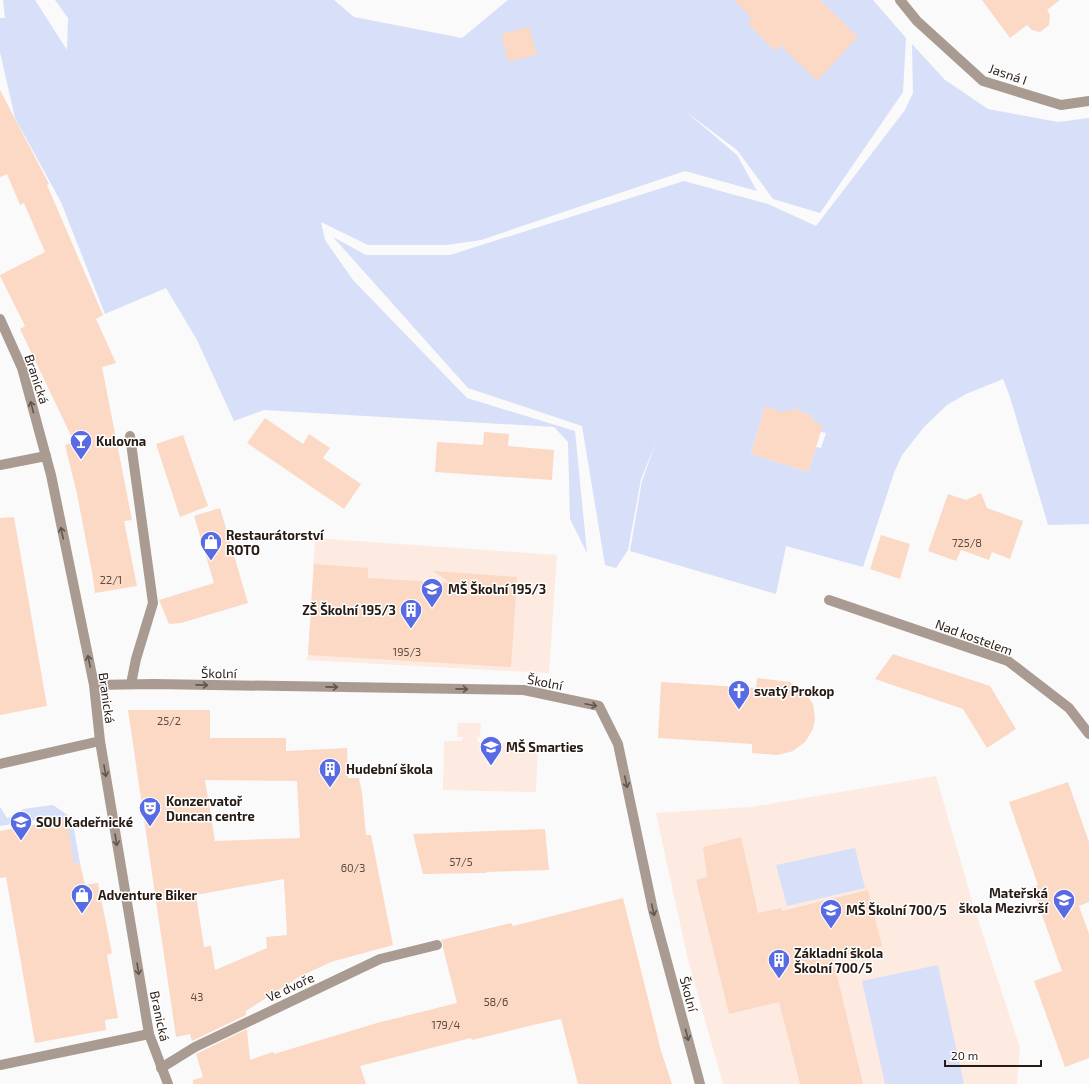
<svg xmlns="http://www.w3.org/2000/svg" width="1089" height="1084" font-family="'Exo 2',sans-serif">
	<style>
		.built { fill: #fdebe1 }
		.green { fill: #d7dff9; fill-rule: evenodd }
		.building { fill: #fbd9c5; fill-rule: evenodd }
		.lines { fill: none; stroke-linecap: round; stroke-linejoin: round }
		.lane { stroke: #aa9b92; stroke-width: 10 }
		.street { stroke: #aa9b92; stroke-width: 10 }
		.oneway { stroke: #62554c }
		.labels { text-anchor: middle; dominant-baseline: central; stroke-width: 3; stroke-linejoin: round; paint-order: stroke }
		.number-label { font-size: 11px; fill: #5c4a40 }
		.street-label { font-size: 13px; fill: #271b13; stroke: #fff }
		.poi-label { font-size: 13px; font-weight: bold; fill: #271b13; stroke: #fff; text-anchor: start }
	</style>
	<rect width="100%" height="100%" fill="#fafafa"/>
	<path class="built" d="M315,538l242,17 -8,118 -243,-13 2,-5z
		M458,723h23l-1,14h-3l1,5 60,1 -2,49 -93,-2 1,-49h18v-4h-5z
		M936,776l37,128 47,144 -3,36h-294l-36,-128 -31,-143 95,-6z"/>
	<path class="green" d="M3,0h32l32,50 1,-32 -13,-18h279l20,17 108,21 46,-38h365l33,38 -3,54 -83,121 -47,-14 -36,-49 -52,-39 52,44 20,36 -72,-20 -204,69 -34,5h-79l-47,-23 4,18 28,40 114,118 108,33 12,122 -17,-34 -2,-77 -14,-15 -290,-17 -30,11 -37,-81 -31,-52 -61,26 -44,-112 -46,-84 -15,-66v-34h5z
		M912,44l33,36 43,29 70,13 31,-4v406l-41,1 -38,-128 -7,-18 -37,15 -19,11 -23,22 -22,28 -8,18 -31,94 -77,-21 -10,48 -146,-43 12,-70 15,-41 -16,39 -13,71 -12,18 -11,-3 -23,-139 -114,-38 -135,-151 33,18h84l234,-74 84,23 48,22 89,-116 8,-17zM765,407l24,8 9,-6 5,4 10,3 -1,5 9,11 5,1 -5,15 -5,-1 -8,25 -57,-18z
		M53,805l19,13 8,45 -6,1 -22,-42 -1,-6 -15,2v2l-36,6v-19l7,11 12,-3 1,-3 3,-3z
		M855,848l10,40 -78,18 -11,-41z
		M938,965l26,119h-79l-23,-103z"/>
	<path class="building" d="M734,0h86l38,37 -41,44 -37,-36 -5,6 -28,-28 5,-5z
		M982,0h78l-13,10 3,5 -1,10 -9,7 -8,-2 -5,-5 -17,13z
		M529,27l8,28 -29,7 -7,-28z
		M0,90l49,94 -2,1 56,130 -7,4 20,44 -14,4 30,153 -8,1 13,65 -42,7 -3,-21 -15,-78 -12,-49 9,-3 -54,-113 5,-3 -25,-50v-1l45,-23 -21,-49 -4,2 -13,-31 -7,3z
		M765,406l15,6 19,-3 4,4 10,3 -1,5 11,4 -15,47 -57,-18z
		M265,418l38,26 6,-10 21,14 -7,10 38,26 -17,25 -97,-66z
		M484,432l25,2 -1,12 46,4 -2,30 -117,-8 2,-30 46,3z
		M183,435l25,71 -28,11 -24,-73z
		M981,493l6,15 36,13 -13,38 -18,-7 -3,8 -28,-10 -5,11 -28,-10 20,-57 18,6z
		M220,508l28,95 -67,20 -12,1 -10,-24 55,-17 -20,-67z
		M14,517l33,189 -47,9v-197z
		M881,535l29,9 -10,35 -30,-10z
		M314,564l54,4v10l83,5 -18,-12 84,6 -6,90 -203,-12z
		M893,654l97,32 26,43 -29,19 -24,-39 -88,-30z
		M757,678l33,4 15,10 8,12 2,15 -2,10 -8,13 -12,9 -15,4 -26,-2v-9l-94,-6 3,-56 95,6z
		M128,710h82v28h76v13l61,-3 1,30h11l3,15 4,42h5l22,110 -62,17 -32,15 -53,34v4l-54,26 -2,-7 -14,3zM205,780l92,1 3,57 -85,3zM284,879l3,56 -21,2 1,11 -52,22 -4,-24 -7,1 -8,-52z
		M1068,782l21,60v60l-10,4 10,28v124l-24,9 -31,-86 28,-10 -30,-84 6,-2 -29,-83z
		M67,819l7,45 6,-1 5,22 13,-2 14,70 -5,2 11,63 -13,2 1,10 -71,13 -29,-166 -6,1v-47z
		M545,829l4,41 -63,2 1,1 -64,1 -10,-40z
		M741,837l17,76 23,-5 1,3 86,-21 14,56 -49,13 30,125h-63l-21,-82 -50,12 -33,-134 11,-3 -4,-30z
		M623,898l38,153 11,33h-94l-17,-65 -24,5 -65,16 -1,-2 -111,28 6,18h-173v-4l10,-3 -7,-23 51,-25 3,31 23,-8 1,2 103,-31 80,-20 -14,-55v-5l-2,-3 70,-17 2,3z"/>
	<g class="lines">
		<path class="lane" d="M130,436l23,167 -17,56 -5,25
			M0,465l46,-9
			M0,1065l149,-31
			M161,1068l34,-21 185,-88 57,-14"/>
		<path class="street" d="M900,0l17,21 66,60 78,24 28,-4
			M0,319l22,49 29,107 43,210 6,56 49,293 19,50
			M829,600l179,61 61,47 20,26
			M94,685l60,-1 370,6 75,16 19,38 35,166 47,174
			M0,764l100,-23"/>
	</g>
	<defs><path id="oneway-shaft" d="M-6 0H5M1.5-3L5.5 0L1.5 3" fill="none" stroke-width="1.6" stroke-linecap="round" stroke-linejoin="round"/></defs>
	<g class="oneway">
		<use href="#oneway-shaft" transform="translate(32 407) rotate(-105)"/>
		<use href="#oneway-shaft" transform="translate(62 533) rotate(-102)"/>
		<use href="#oneway-shaft" transform="translate(89 661) rotate(-102)"/>
		<use href="#oneway-shaft" transform="translate(202 685) rotate(1)"/>
		<use href="#oneway-shaft" transform="translate(332 687) rotate(1)"/>
		<use href="#oneway-shaft" transform="translate(462 689) rotate(1)"/>
		<use href="#oneway-shaft" transform="translate(591 705) rotate(12)"/>
		<use href="#oneway-shaft" transform="translate(105 771) rotate(80)"/>
		<use href="#oneway-shaft" transform="translate(626 782) rotate(78)"/>
		<use href="#oneway-shaft" transform="translate(116 840) rotate(81)"/>
		<use href="#oneway-shaft" transform="translate(653 910) rotate(77)"/>
		<use href="#oneway-shaft" transform="translate(138 969) rotate(81)"/>
		<use href="#oneway-shaft" transform="translate(687 1035) rotate(75)"/>
	</g>
	<defs>
		<g id="bar-pin" transform="scale(1.15)"><path d="M0 17L-7.5 6A9.5 9.5 0 1 1 7.5 6Z" fill="#586be2" stroke="#fff"/><path d="M-6-5H6L.8 .8V4.5H3.5V6h-7V4.5H-.8V.8Z" fill="#fff"/></g>
		<g id="shop-pin" transform="scale(1.15)"><path d="M0 17L-7.5 6A9.5 9.5 0 1 1 7.5 6Z" fill="#586be2" stroke="#fff"/><path d="M-5-2.5h2.3a2.7 3.5 0 0 1 5.4 0H5L5.5 6h-11ZM-1.5-2.5h3a1.5 2.3 0 0 0-3 0Z" fill="#fff"/></g>
		<g id="school-pin" transform="scale(1.15)"><path d="M0 17L-7.5 6A9.5 9.5 0 1 1 7.5 6Z" fill="#586be2" stroke="#fff"/><path d="M0-5L7-2L0 1L-7-2ZM-4 1L0 2.5L4 1V4Q0 6-4 4Z" fill="#fff"/></g>
		<g id="building-pin" transform="scale(1.15)"><path d="M0 17L-7.5 6A9.5 9.5 0 1 1 7.5 6Z" fill="#586be2" stroke="#fff"/><path d="M-4-6H4V6H1V3H-1V6H-4ZM-2.5-4.3h1.7v1.8h-1.7ZM.8-4.3h1.7v1.8H.8ZM-2.5-1h1.7V.8h-1.7ZM.8-1h1.7V.8H.8Z" fill="#fff"/></g>
		<g id="church-pin" transform="scale(1.15)"><path d="M0 17L-7.5 6A9.5 9.5 0 1 1 7.5 6Z" fill="#586be2" stroke="#fff"/><path d="M-1.2-6h2.4v3.5h3.3v2.4h-3.3V6h-2.4V-.1h-3.3v-2.4h3.3Z" fill="#fff"/></g>
		<g id="theatre-pin" transform="scale(1.15)"><path d="M0 17L-7.5 6A9.5 9.5 0 1 1 7.5 6Z" fill="#586be2" stroke="#fff"/><path d="M-5-5.5Q0-4 5-5.5V0Q5 5 0 6Q-5 5-5 0ZM-3.3-2.5H-1v1.5H-3.3ZM1-2.5H3.3v1.5H1ZM-2.8 1Q0 5.5 2.8 1Z" fill="#fff"/></g>
		<g id="university-pin" transform="scale(1.15)"><path d="M0 17L-7.5 6A9.5 9.5 0 1 1 7.5 6Z" fill="#586be2" stroke="#fff"/><path d="M0-5L7-2L0 1L-7-2ZM-4 1L0 2.5L4 1V4Q0 6-4 4Z" fill="#fff"/></g>
	</defs>
	<g fill-rule="evenodd">
		<use href="#bar-pin" x="81" y="441"/>
		<use href="#shop-pin" x="211" y="542"/>
		<use href="#school-pin" x="432" y="589"/>
		<use href="#building-pin" x="411" y="610"/>
		<use href="#church-pin" x="739" y="691"/>
		<use href="#school-pin" x="491" y="747"/>
		<use href="#building-pin" x="330" y="769"/>
		<use href="#theatre-pin" x="150" y="808"/>
		<use href="#university-pin" x="21" y="822"/>
		<use href="#shop-pin" x="82" y="895"/>
		<use href="#school-pin" x="1064" y="900"/>
		<use href="#school-pin" x="831" y="910"/>
		<use href="#building-pin" x="779" y="960"/>
	</g>
	<g class="labels">
		<g class="number-label">
			<text x="967" y="542">725/8</text>
			<text x="111" y="579">22/1</text>
			<text x="407" y="651">195/3</text>
			<text x="169" y="720">25/2</text>
			<text x="461" y="861">57/5</text>
			<text x="353" y="867">60/3</text>
			<text x="197" y="996">43</text>
			<text x="496" y="1001">58/6</text>
			<text x="446" y="1024">179/4</text>
		</g>
		<g class="street-label">
			<text transform="translate(1008 74) rotate(19)">Jasná I</text>
			<text transform="translate(37 379) rotate(72)">Branická</text>
			<text transform="translate(974 637) rotate(20)">Nad kostelem</text>
			<text transform="translate(219 673) rotate(1)">Školní</text>
			<text transform="translate(545 682) rotate(11)">Školní</text>
			<text transform="translate(107 698) rotate(82)">Branická</text>
			<text transform="translate(290 987) rotate(-25)">Ve dvoře</text>
			<text transform="translate(689 994) rotate(75)">Školní</text>
			<text transform="translate(160 1016) rotate(78)">Branická</text>
		</g>
		<g class="poi-label">
			<text x="96" y="441">Kulovna</text>
			<text x="226" y="535">Restaurátorství<tspan x="226" dy="15">ROTO</tspan></text>
			<text x="448" y="589">MŠ Školní 195/3</text>
			<text x="396" y="610" text-anchor="end">ZŠ Školní 195/3</text>
			<text x="754" y="691">svatý Prokop</text>
			<text x="506" y="747">MŠ Smarties</text>
			<text x="346" y="769">Hudební škola</text>
			<text x="166" y="801">Konzervatoř<tspan x="166" dy="15">Duncan centre</tspan></text>
			<text x="36" y="822">SOU Kadeřnické</text>
			<text x="1048" y="893" text-anchor="end">Mateřská<tspan x="1048" dy="15">škola Mezivrší</tspan></text>
			<text x="98" y="895">Adventure Biker</text>
			<text x="846" y="910">MŠ Školní 700/5</text>
			<text x="794" y="953">Základní škola<tspan x="794" dy="15">Školní 700/5</tspan></text>
		</g>
	</g>
	<path d="M945 1060v6h96v-6" fill="none" stroke="#271b13" stroke-width="2"/>
	<text x="951" y="1060" font-size="12" fill="#271b13" stroke="#ffffff" stroke-width="3" paint-order="stroke">20 m</text>
</svg>
